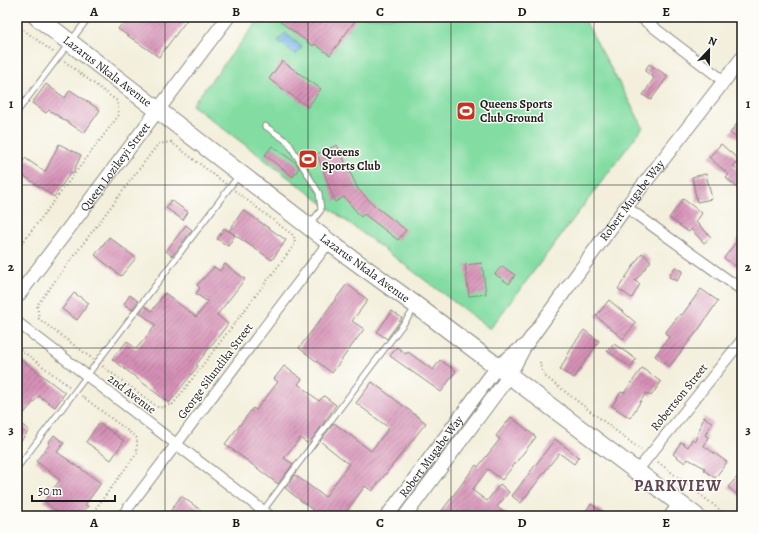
<svg xmlns="http://www.w3.org/2000/svg" width="759" height="533" font-family="Alegreya,serif">
	<style>
		.garden { fill: #83dda3; stroke: #507c60 }
		.water { fill: url(#water-rules); stroke: #486882 }
		.building { fill: url(#building-hatch) }
		.lines { fill: none; stroke-linecap: round; stroke-linejoin: round }
		.lane-casing { stroke: #88867c; stroke-width: 7 }
		.street-casing { stroke: #88867c; stroke-width: 12 }
		.secondary-casing { stroke: #88867c; stroke-width: 15 }
		.highway-casing { stroke: #88867c; stroke-width: 19 }
		.path { stroke: #88867c; stroke-width: 2; stroke-dasharray: 1 3; stroke-linecap: butt }
		.lane { stroke: #fff; stroke-width: 5 }
		.street { stroke: #fff; stroke-width: 10 }
		.secondary { stroke: #fff; stroke-width: 13 }
		.highway { stroke: #fff; stroke-width: 17 }
		.grid { fill: none; stroke: #1c1c1c; stroke-width: 1; stroke-opacity: 0.55 }
		.labels { text-anchor: middle; dominant-baseline: central; stroke-width: 3; stroke-linejoin: round; paint-order: stroke }
		.street-label { font-size: 12px; fill: #1c1c1c; stroke: #fdfcf7 }
		.poi-label { font-size: 12px; font-weight: bold; fill: #1c1c1c; stroke: #fdfcf7; text-anchor: start }
		.district-label { font-size: 16px; font-weight: bold; letter-spacing: 1px; fill: #5d4552; stroke: #fdfcf7 }
		.neatline { fill: none; stroke: #1c1c1c; stroke-width: 1.5 }
		.grid-label { font-size: 13px; text-anchor: middle; font-weight: bold; fill: #1c1c1c }
	</style>
	<defs>
		<pattern id="water-rules" width="6" height="5" patternUnits="userSpaceOnUse"><rect width="6" height="5" fill="#74b3e7"/><path d="M0 2.5h6" fill="none" stroke="#6499c6"/></pattern>
		<pattern id="building-hatch" width="6" height="6" patternUnits="userSpaceOnUse"><rect width="6" height="6" fill="#d590b6"/><path d="M-1 1l2-2M0 6l6-6M5 7l2-2" fill="none" stroke="#ac7593"/></pattern>
	</defs>
	<rect width="100%" height="100%" fill="#fdfcf7"/>
	<filter id="ink" filterUnits="userSpaceOnUse"><feTurbulence type="fractalNoise" baseFrequency=".025" numOctaves="2"/><feDisplacementMap in="SourceGraphic" scale="8" xChannelSelector="R" yChannelSelector="G"/><feConvolveMatrix kernelMatrix="1 2 1 2 8 2 1 2 1" color-interpolation-filters="sRGB"/></filter>
	<filter id="wash" filterUnits="userSpaceOnUse"><feTurbulence type="fractalNoise" baseFrequency=".012" numOctaves="4" result="noise"/><feDisplacementMap in="SourceGraphic" scale="16" xChannelSelector="R" yChannelSelector="G"/><feGaussianBlur stdDeviation="0.9" result="paint"/><feColorMatrix in="noise" values="0 0 0 0 0 0 0 0 0 0 0 0 0 0 0 0 0 1.4 0 .05"/><feComposite in="paint" operator="in"/></filter>
	<g filter="url(#wash)">
		<rect width="100%" height="100%" fill="#f3efdc"/>
		<path class="garden" d="M261,17h322l60,110 -153,202 -298,-224z"/>
		<path class="water" d="M285,33l17,14 -6,8 -18,-14z"/>
		<g id="blocks">
			<path class="building" d="M127,17h62l-30,40 -41,-28z
				M274,17h84l-28,38 -15,-11 -2,2z
				M282,61l39,28 -13,18 -39,-28z
				M649,64l19,12 -17,24 -8,-5 11,-17 -9,-7z
				M46,84l19,14 5,-8 30,20 -16,23 -35,-23 -3,3 -14,-10z
				M742,117v25l-12,-9z
				M59,144l22,11 -8,18 -2,-1 -17,25 -37,-26 8,-13 20,14z
				M721,144l18,16 -6,6 9,8v7l-5,6 -11,-9 3,-3 -20,-18z
				M337,145l21,44 17,17 31,24 -8,10 -34,-26 -3,3 -17,-20 -9,5 -18,-48z
				M272,146l24,17 3,5 -6,9 -28,-22z
				M706,174l6,25 -15,3 -5,-25z
				M683,199l19,14 -6,9 15,15 -7,6 -13,-14 -2,3 -20,-14z
				M171,200l17,12 -5,8 -17,-12z
				M243,210l43,30 -14,20 -43,-29z
				M186,225l6,5 -20,26 -6,-5z
				M224,228l11,7 -7,11 -11,-7z
				M742,234v37l-18,-13z
				M109,237l27,21 -15,18 -26,-21z
				M642,253l9,8 -16,20 5,3 -8,14 -14,-9z
				M482,263l4,31 -17,2 -4,-31z
				M225,264l20,15 -28,36 11,9 -32,41 2,1 -29,37 -57,-44 15,-18 9,8 20,-24 -16,-12 5,-7 7,5 13,-18 31,24 12,-15 -12,-8 4,-6 -3,-3 17,-18 6,4z
				M502,266l13,9 -6,9 -14,-10z
				M675,267l8,4 -6,10 -8,-4z
				M347,284l21,16 -16,21 12,8 -32,44 -33,-25z
				M701,289l17,12 -19,28 -30,38 -14,-11 14,-19 -4,-4 15,-19 2,1z
				M74,293l15,10 -12,17 -15,-11z
				M130,295l8,6 -6,9 -8,-6z
				M609,300l27,23 -13,16 -27,-23z
				M392,311l10,7 -15,21 -10,-7z
				M584,330l15,11 -25,37 -14,-8 13,-25z
				M614,344l22,15 -5,8 -24,-16z
				M397,347l9,7 2,-2 25,18 7,-10 16,11 -15,21 -51,-36z
				M17,356l48,37 -10,14 -16,-11 -22,25 12,9 -12,16z
				M284,366l18,13 -4,5 21,17 5,-5 12,9 -22,32 -7,6 -7,-5 -16,20 9,6 -15,20 -53,-40 28,-36 3,2 22,-28 -4,-3z
				M642,368l19,14 -10,14 -5,-3 -16,25 -18,-12 9,-14 3,1z
				M372,382l54,41 -54,68 -7,-5 -22,30h-23l-35,-28 10,-13 30,22 24,-33 -29,-23 14,-18 37,28 18,-23 -33,-25z
				M511,417l25,20 -34,43 -14,-11 -16,21 15,11 13,-17 9,8 -12,15 12,9h-45l-7,-5 -4,5h-15l38,-51 2,2 22,-28 -4,-3z
				M704,417l9,6 -8,12 3,2 -4,9 23,16 -12,16 -11,-8 1,-2 -17,-9 -3,4 -12,-9 8,-12 7,5 4,-8 3,2z
				M99,423l25,18 -13,19 -25,-18z
				M54,435l10,8 -7,9 44,31 -16,22 3,1 -8,10h-17l-19,-15 16,-21 -24,-19 14,-17 -2,-1z
				M555,439l24,18 -5,7 -15,-11 -38,50 -9,-7z
				M742,472v27l-14,-12z
				M181,496l28,20h-42z
				M591,504l17,12h-17l-6,-4z"/>
		</g>
	</g>
	<g filter="url(#ink)">
		<use href="#blocks" fill-opacity="0" stroke="#88867c" stroke-width="1"/>
		<g class="lines">
			<g class="lane-casing">
				<path id="lane" d="M17,112l72,-95
					M265,126l23,16 31,51 2,17 -11,14
					M17,468l222,-293
					M259,516l157,-209"/>
			</g>
			<g class="street-casing">
				<path id="street" d="M640,17l84,64
					M626,207l116,83
					M17,322l253,194
					M637,471l105,-131
					M122,516l207,-274
					M669,516l9,-13"/>
			</g>
			<g class="secondary-casing">
				<g id="secondary">
					<path id="s1" d="M17,297l211,-280"/>
					<path id="s2" d="M387,516l110,-149 24,-19"/>
					<path id="s3" d="M405,516l104,-140 16,-30 101,-139 116,-149"/>
				</g>
			</g>
			<g class="highway-casing">
				<g id="highway">
					<path id="s4" d="M37,17l292,225 88,64 279,210"/>
				</g>
			</g>
			<path class="path" d="M17,25l36,27
				M171,142l123,94 1,8 -122,160 -14,4 -120,-89 -2,-14 121,-161z
				M17,250l102,-135 -2,-14 -53,-40
				M17,347l53,40
				M540,362l1,7 5,8 95,73
				M82,396l55,42v15l-47,63
				M658,462l70,54"/>
			<use href="#lane" class="lane"/>
			<use href="#street" class="street"/>
			<use href="#secondary" class="secondary"/>
			<use href="#highway" class="highway"/>
		</g>
	</g>
	<path class="grid" d="M165,17v499M308,17v499M451,17v499M594,17v499M17,185h725M17,348h725"/>
	<defs>
		<g id="stadium-square" transform="scale(1)"><rect x="-9" y="-9" width="18" height="18" rx="4" fill="#c8321e" stroke="#fdfcf7"/><path d="M0-5a6.5 5 0 1 0 0 10a6.5 5 0 1 0 0-10ZM-3.5-1.8h7v3.6h-7Z" fill="#fff"/></g>
	</defs>
	<g fill-rule="evenodd">
		<use href="#stadium-square" x="466" y="111"/>
		<use href="#stadium-square" x="308" y="159"/>
	</g>
	<g class="labels">
		<g class="street-label">
			<text stroke="none"><textPath href="#s4" startOffset="89">Lazarus Nkala Avenue</textPath></text>
			<text stroke="none"><textPath href="#s1" startOffset="163">Queen Lozikeyi Street</textPath></text>
			<text stroke="none"><textPath href="#s3" startOffset="389">Robert Mugabe Way</textPath></text>
			<text stroke="none"><textPath href="#s4" startOffset="413">Lazarus Nkala Avenue</textPath></text>
			<text transform="translate(215 371) rotate(-53)">George Silundika Street</text>
			<text transform="translate(132 394) rotate(37)">2nd Avenue</text>
			<text transform="translate(679 397) rotate(-51)">Robertson Street</text>
			<text stroke="none"><textPath href="#s2" startOffset="74">Robert Mugabe Way</textPath></text>
		</g>
		<g class="poi-label">
			<text x="480" y="104">Queens Sports<tspan x="480" dy="14">Club Ground</tspan></text>
			<text x="322" y="152">Queens<tspan x="322" dy="14">Sports Club</tspan></text>
		</g>
		<g class="district-label">
			<text x="678" y="486">PARKVIEW</text>
		</g>
	</g>
	<rect width="759" height="533" fill="none" stroke="#fdfcf7" stroke-width="44"/>
	<g transform="translate(709 50) rotate(22)" stroke="#fdfcf7" stroke-width="3" paint-order="stroke">
	<path d="M0-3L7 15L0 10L-7 15Z" fill="#1c1c1c"/>
	<text y="-6" font-size="11" font-weight="bold" text-anchor="middle" fill="#1c1c1c">N</text>
	</g>
	<path d="M32 495v6h83v-6" fill="none" stroke="#1c1c1c" stroke-width="2"/>
	<text x="38" y="495" font-size="12" fill="#1c1c1c" stroke="#fdfcf7" stroke-width="3" paint-order="stroke">50 m</text>
	<rect x="22" y="22" width="715" height="489" class="neatline"/>
	<g class="grid-label">
		<text x="94" y="16">A</text>
		<text x="236" y="16">B</text>
		<text x="380" y="16">C</text>
		<text x="522" y="16">D</text>
		<text x="666" y="16">E</text>
		<text x="11" y="108">1</text>
		<text x="748" y="108">1</text>
		<text x="11" y="271">2</text>
		<text x="748" y="271">2</text>
		<text x="11" y="434">3</text>
		<text x="748" y="434">3</text>
		<text x="94" y="527">A</text>
		<text x="236" y="527">B</text>
		<text x="380" y="527">C</text>
		<text x="522" y="527">D</text>
		<text x="666" y="527">E</text>
	</g>
</svg>
